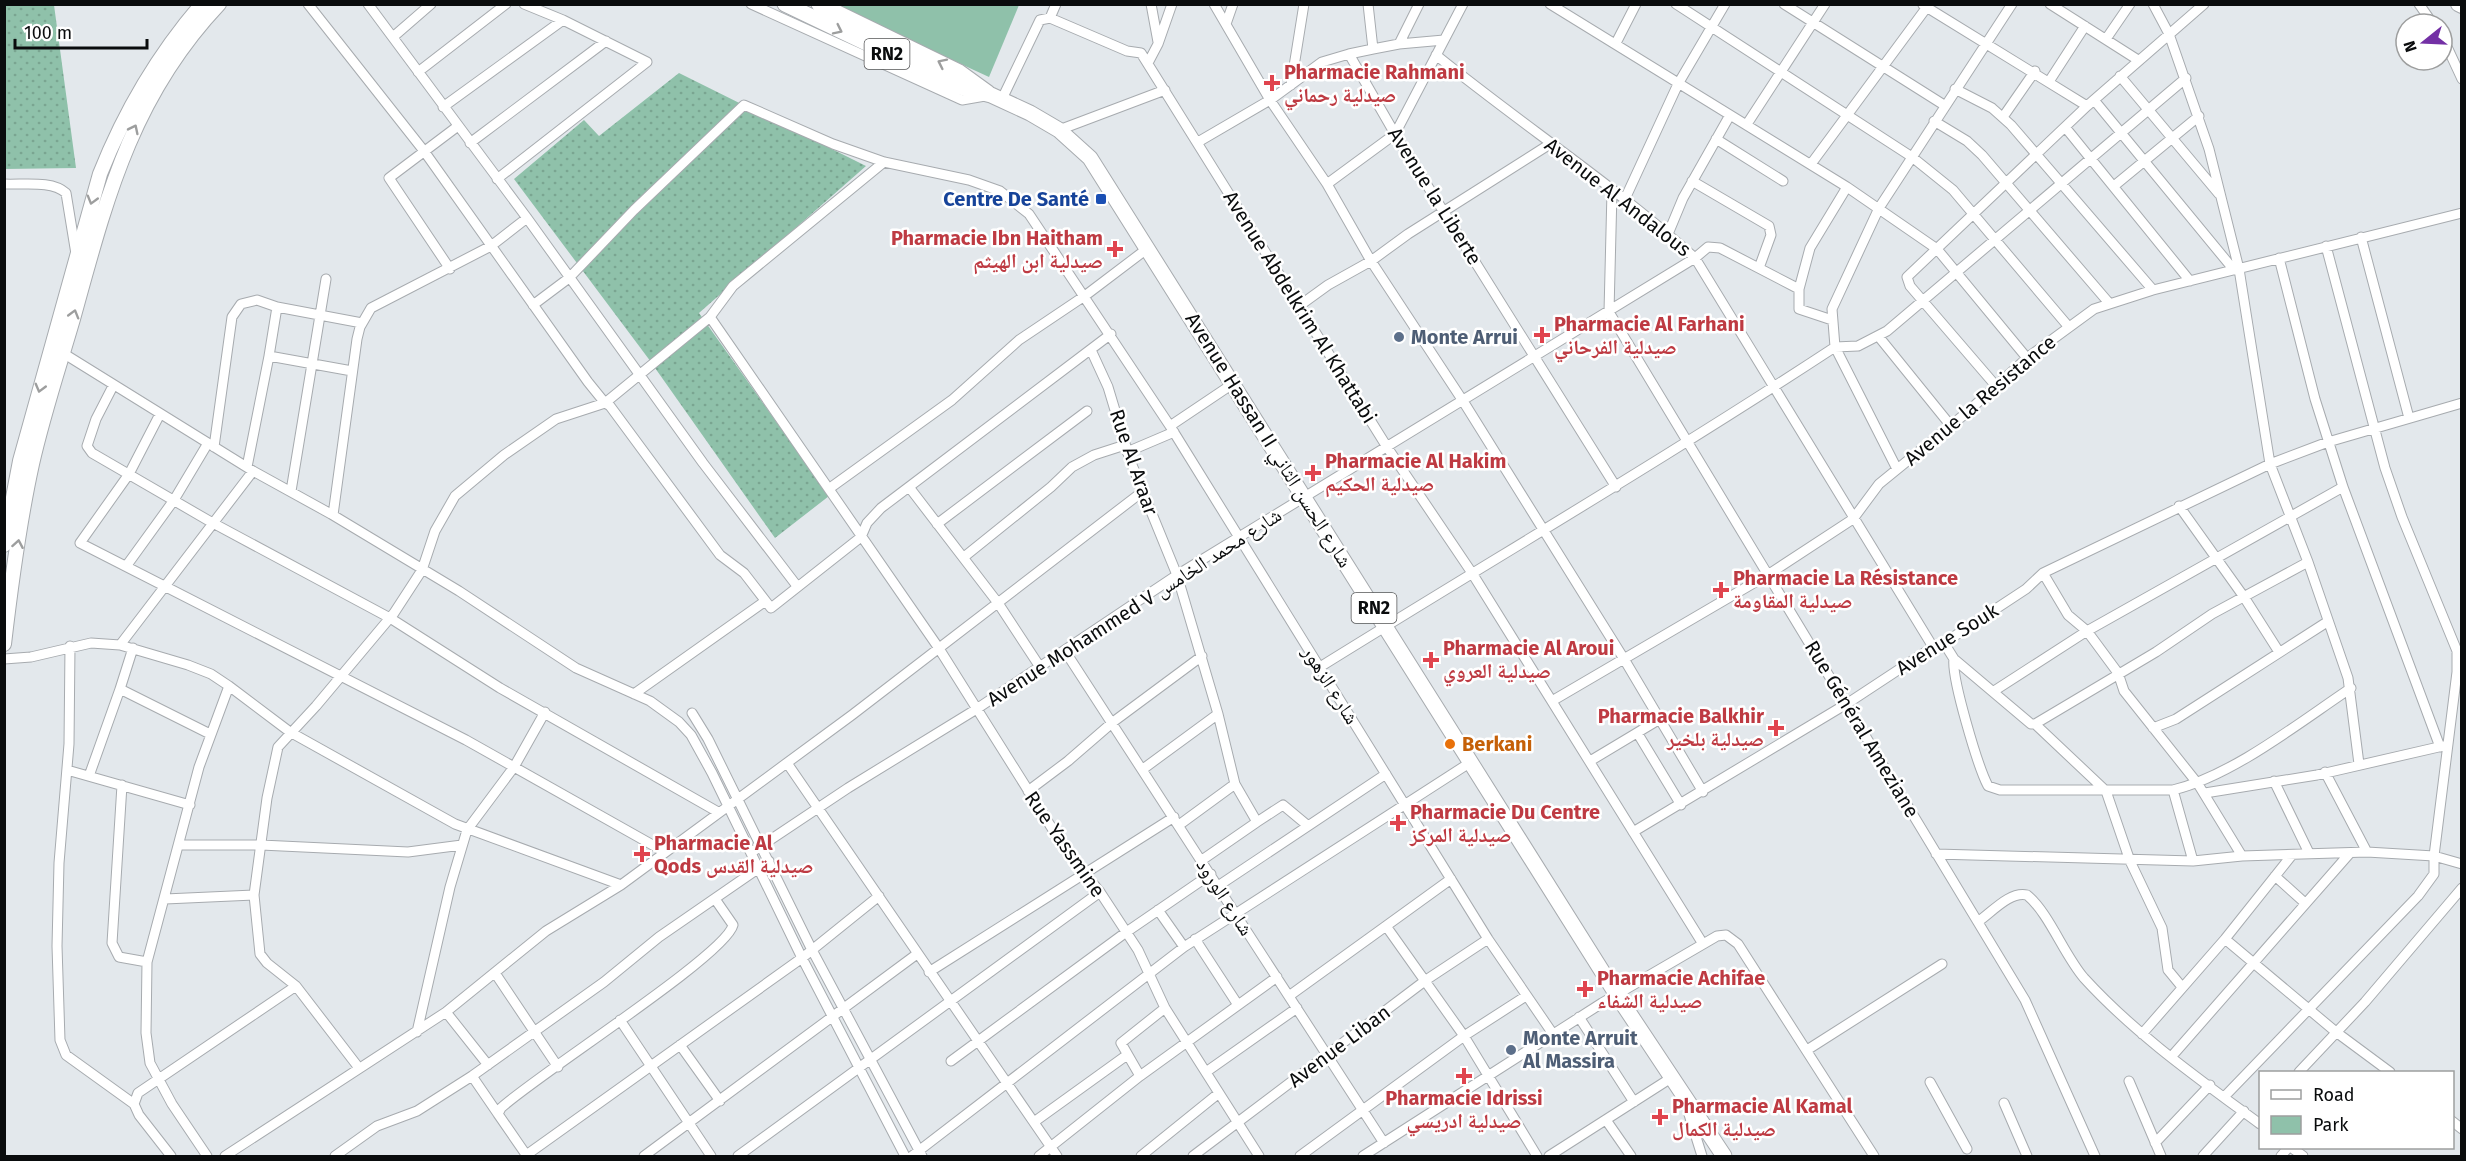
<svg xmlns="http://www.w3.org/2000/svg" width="2466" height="1161" font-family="'Fira Sans','Noto Naskh Arabic',sans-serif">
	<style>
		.grass { fill: url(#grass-dots) }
		.park { fill: #8fc1aa }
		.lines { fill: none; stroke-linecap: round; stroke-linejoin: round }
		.street-casing { stroke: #a7abaf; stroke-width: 11 }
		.secondary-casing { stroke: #a7abaf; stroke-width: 16 }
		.primary-casing { stroke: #a7abaf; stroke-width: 17 }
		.street { stroke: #fff; stroke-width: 9 }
		.secondary { stroke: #fff; stroke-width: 14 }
		.primary { stroke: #fff; stroke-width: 15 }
		.oneway { stroke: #9d9e9e }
		.health-dot { fill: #e0444e; stroke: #fff; stroke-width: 2 }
		.transit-dot { fill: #1a4fb4; stroke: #fff; stroke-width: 2 }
		.service-dot { fill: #5c6f8a; stroke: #fff; stroke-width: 2 }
		.food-dot { fill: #e8710a; stroke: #fff; stroke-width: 2 }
		.labels { text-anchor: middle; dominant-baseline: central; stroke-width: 5; stroke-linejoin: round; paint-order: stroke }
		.shield { fill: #fff; stroke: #545556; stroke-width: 1.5 }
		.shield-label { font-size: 18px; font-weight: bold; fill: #0a0c0d }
		.health-label { font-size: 20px; font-weight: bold; fill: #be3a42; stroke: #fff; text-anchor: start }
		.street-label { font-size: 20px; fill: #0a0c0d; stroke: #fff }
		.transit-label { font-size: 20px; font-weight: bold; fill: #164399; stroke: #fff; text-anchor: end }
		.service-label { font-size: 20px; font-weight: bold; fill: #4e5e75; stroke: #fff; text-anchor: start }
		.food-label { font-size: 20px; font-weight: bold; fill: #c56008; stroke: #fff; text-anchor: start }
	</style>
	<defs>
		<pattern id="grass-dots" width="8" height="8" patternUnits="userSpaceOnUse" patternTransform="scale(1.5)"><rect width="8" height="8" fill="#8fc1aa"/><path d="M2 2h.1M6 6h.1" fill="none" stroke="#7aa591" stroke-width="1.8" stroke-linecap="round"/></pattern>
	</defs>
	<rect width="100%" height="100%" fill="#e3e8ec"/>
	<path class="grass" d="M4,5h50l22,163 -71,1z
		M679,73l187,93 -167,147 130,183 -54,42 -127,-180 -134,-179 70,-59 15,16z"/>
	<path class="park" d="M833,5h186l-30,72z"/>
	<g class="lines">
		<g class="street-casing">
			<path id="street" d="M308,4l116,147 164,231 17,21 5,3 110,149 24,18 27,35 90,-71 6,-14 14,-15 230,-174
				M368,4l159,214 176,245 94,123
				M751,4l211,96 23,-4
				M1151,4l7,38
				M1214,4l56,96 57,84 44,77 92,140 161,258 79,133
				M1550,4l297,183 90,62 90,109
				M1676,4l236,153 41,33 115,136
				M1784,4l160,101
				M2050,4l88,56
				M2153,4l16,30 40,115 30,120 31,195 38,98 40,116 11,86
				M2419,4l14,20
				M1923,5l164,101
				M1050,18l77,33 14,2 246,394 85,126 231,371
				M1226,24l7,-20
				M2442,36l20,43
				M393,37l38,-33
				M2106,39l24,-35
				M1616,43l20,-39
				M1399,44l45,-4
				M1373,49l26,-5 20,-40
				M1349,54l24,-5 -5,-45
				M1436,55c85,69 178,130 259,203l238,389
				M1148,63l10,-19 14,-40
				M418,72l88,-68
				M2120,76l99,118
				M2050,80l35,-54
				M1291,85l13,-81
				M1955,89l37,19 19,17 142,165
				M1002,99l38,-79 10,-2 6,-14
				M2094,100l140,170
				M443,107l120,-87
				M2003,117l32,-46
				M1934,121l33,20 15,14 127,148
				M1747,124l78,-120
				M2065,127l125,154
				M1059,130l106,-40
				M1716,139l67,42
				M1198,142l72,-42 52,-38 27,-8 46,80 221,353
				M470,143l136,-102
				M884,162l-151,124 -23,31 228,330 127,202 35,43 38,58 27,58 94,148
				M1811,164l116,-157
				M497,179l150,-117 -84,-42 -39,-16
				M1692,181l77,45 2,9 -12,33
				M4,184c19,1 48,-4 62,9l10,61
				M1327,184l68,-50 68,-130
				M2114,186l85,-70
				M1612,191l-3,121 416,688 70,156
				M1624,201l54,-117 47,-80
				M1668,234l15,-36 47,-83
				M2361,237l48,181
				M2279,258l36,141 28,88 97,260
				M450,269l-61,-91 69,-52
				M1799,289v20l33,11
				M533,305l36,-27 65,-68 110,-105 89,39 51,18 85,18 31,11 29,23 141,212 318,513 65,95
				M1299,306l29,-21 43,-24 37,-27 142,-90
				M277,307l85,16
				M1879,337l72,89
				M58,350l195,121 78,43 128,77 117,77 74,33 29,21 12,13 21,38 90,185 103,198
				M1091,350l17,37 22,73 47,115 41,139 -75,55
				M113,386l-17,33 -9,27 5,7 119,69 179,96 110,70 218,124
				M1996,386l-86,-100 -3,-9 180,-171 117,-102
				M160,414l-31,60 -49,69 386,197 199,112
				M1170,426l64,-43
				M214,447l18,-130 9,-13 16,-4 20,7 -8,49
				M1127,452l47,-20
				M247,467l22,-111 83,15
				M1897,469l-62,-122 -3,-38 47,-101 133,-204
				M909,487l89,116 42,64
				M830,488l122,-88 67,-60 67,-45 62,-47
				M291,491l35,-212
				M2179,506l65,91 35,55
				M333,515l24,-176 3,-12 11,-19 120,-62 36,-28
				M937,524l150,-113
				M964,557l87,-70 21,-20 22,-12 31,-10
				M127,565l47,-65 34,-57
				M2043,573l25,42 19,16 31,42 6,18 74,93 44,72
				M1944,643l10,16 77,65h4l71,67 24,70 32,67 6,42 14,17
				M120,645l133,-174
				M70,646l-1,98 -10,119 -2,83 3,94 6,15 68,49
				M133,648l-13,41 90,45
				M1065,651l319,492
				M4,659l27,-2 60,-14 29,2 68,20 23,9 18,12 61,46 165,92 166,61
				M1954,659c-3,18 24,108 34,127l12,4h173l20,71
				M1320,667c172,-107 346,-209 515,-320l23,-1 29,-15 299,-253
				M1994,691l93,-60 256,-144
				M634,694l130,-92
				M1552,701l217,-127 84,-55 26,-35 86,-70 62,-56 67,-49 59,-19 309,-77
				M692,713l16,26 103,209 111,208
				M1218,714l17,70 22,38 26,-17 24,20
				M2035,724l121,-72 56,-38 96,-52
				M2153,728l23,-9 151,-97
				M1638,734l43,71
				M1590,761l70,-42
				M787,763l270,393
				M67,770l123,35
				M2325,772l42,80
				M89,776l31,-87
				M2274,781l35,72
				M122,785l-10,158 7,14 28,5
				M2173,790c59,-14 127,-68 178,-102
				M1028,791l40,-30 45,-39 89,-66
				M2205,793l112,-18 126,-29
				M1179,825l56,-41
				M1633,832l215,-129 85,-56 11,-4 82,-54 17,-16 227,-109 58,-22 134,-39
				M181,845h80l147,7 54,-7
				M752,852l96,-64 127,-78 202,-135 518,-317 13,-11 12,1 79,41 11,-41 37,-61
				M1936,854l257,7 49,-5 125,-4 67,4 28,8
				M1202,860l55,-38
				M2275,876l30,27
				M1218,886l168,-112
				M165,899l89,-4
				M1158,910l26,37
				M1979,921c13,-9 31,-30 48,-26 22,18 37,60 57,83 51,56 115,101 176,146
				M1386,926l65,-47
				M1195,939l43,66
				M2225,939l111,93 54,40
				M929,972l245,-155
				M495,973l63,94
				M1289,996l97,-70 78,110 73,120
				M446,1012l42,53
				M1579,1017l55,85
				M620,1020l91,136
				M417,1032l33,-145 17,-57 47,-63 31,-55
				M2142,1034l83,-95 67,-84
				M680,1045l40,56
				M1807,1050l135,-86
				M2172,1056l178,-203
				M951,1061l174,-128 86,-59
				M359,1068l-63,-82 -29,-23 -7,-9 -6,-59 13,-97 11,-51 38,-41 78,-93 28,-43 13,-39 20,-35 49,-41 52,-36 49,-16 105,-86
				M1206,1072l91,-64
				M2299,1072l66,-70 97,-114
				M472,1076l26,38
				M1140,1076l-19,-33 44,-35
				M2129,1081l32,75
				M1930,1082l37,67
				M2225,1096l193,-200 16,-22v-18l23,-184v-21l-55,-134 -17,-49 -59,-222
				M2004,1103l23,53
				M1687,1108l15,48
				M1606,1120l25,36
				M2452,1121l10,8
				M1034,1122l93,-67
				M2155,1143l55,-58
				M2292,1148l11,8
				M171,1156l-32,-41 -5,-11 4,-11 158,-107
				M207,1156l-35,-52 -22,-41 -4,-30 1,-71 52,-195 30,-81
				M225,1156l221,-144 100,-81 75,-46 231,-170 290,-223
				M335,1156l42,-30 40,-15 55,-35 132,-94 55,-45 110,-76
				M525,1156l277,-198 77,-62
				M527,1156l-29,-42 3,-6c34,-32 225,-153 232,-183l-18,-26
				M644,1156l273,-202
				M738,1156l362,-264
				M912,1156l272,-209 287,-185
				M1039,1156l101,-80 137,-99
				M1141,1156l78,-63
				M1193,1156l233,-176 62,-41
				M1300,1156l164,-120 62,-40
				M1363,1156l239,-153 115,-67 9,-1 12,9 136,212
				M1549,1156l122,-78
				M2203,1156l41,-45
				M2281,1156l7,-8"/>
		</g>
		<g class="secondary-casing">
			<path id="secondary" d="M2458,4l4,2
				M4,545l16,-84 80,-287c25,-63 58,-119 102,-170
				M4,644c7,-60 15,-121 28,-180 11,-49 27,-97 41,-145 33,-119 58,-222 146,-315"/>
		</g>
		<g class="primary-casing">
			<path id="primary" d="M785,4l171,82 35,9 39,18 29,17 31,28 527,837 107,161
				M819,4l140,68 29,21"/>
		</g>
		<use href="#street" class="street"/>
		<use href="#secondary" class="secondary"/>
		<use href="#primary" class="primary"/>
	</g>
	<defs><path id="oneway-chevron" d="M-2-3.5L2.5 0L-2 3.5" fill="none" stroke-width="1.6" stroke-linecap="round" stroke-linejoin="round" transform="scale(1.5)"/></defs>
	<g class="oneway">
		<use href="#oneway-chevron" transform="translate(838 30) rotate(26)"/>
		<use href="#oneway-chevron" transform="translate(942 63) rotate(-154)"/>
		<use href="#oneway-chevron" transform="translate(134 129) rotate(-64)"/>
		<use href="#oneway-chevron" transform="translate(92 200) rotate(106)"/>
		<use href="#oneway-chevron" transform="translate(74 314) rotate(-74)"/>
		<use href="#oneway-chevron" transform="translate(40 388) rotate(105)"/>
		<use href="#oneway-chevron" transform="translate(18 544) rotate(-80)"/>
	</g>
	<g class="health-dot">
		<path d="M1269 74h6v6h6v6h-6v6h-6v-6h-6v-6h6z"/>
		<path d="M1112 240h6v6h6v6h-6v6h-6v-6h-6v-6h6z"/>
		<path d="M1539 326h6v6h6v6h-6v6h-6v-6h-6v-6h6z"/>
		<path d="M1310 464h6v6h6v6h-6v6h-6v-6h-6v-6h6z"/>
		<path d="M1718 581h6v6h6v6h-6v6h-6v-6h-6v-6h6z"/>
		<path d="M1428 651h6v6h6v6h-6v6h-6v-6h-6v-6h6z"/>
		<path d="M1773 719h6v6h6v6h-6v6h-6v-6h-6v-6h6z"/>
		<path d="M1395 814h6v6h6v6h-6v6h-6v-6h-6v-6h6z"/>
		<path d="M639 845h6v6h6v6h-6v6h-6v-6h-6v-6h6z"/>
		<path d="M1582 980h6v6h6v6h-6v6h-6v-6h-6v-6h6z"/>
		<path d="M1461 1067h6v6h6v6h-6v6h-6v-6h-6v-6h6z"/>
		<path d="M1657 1108h6v6h6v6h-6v6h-6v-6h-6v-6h6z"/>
	</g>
	<rect class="transit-dot" x="1095" y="193" width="12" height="12" rx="3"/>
	<g class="service-dot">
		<circle cx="1399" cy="337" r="6"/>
		<circle cx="1511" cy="1050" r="6"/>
	</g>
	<circle class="food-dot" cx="1450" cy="744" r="6"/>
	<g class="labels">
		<g class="shield">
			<rect x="864.5" y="39" width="45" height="30" rx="4.5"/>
			<rect x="1351.5" y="593" width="45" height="30" rx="4.5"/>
		</g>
		<g class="shield-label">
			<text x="887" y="54">RN2</text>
			<text x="1374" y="608">RN2</text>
		</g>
		<g class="health-label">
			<text x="1284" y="72">Pharmacie Rahmani<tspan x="1284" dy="23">صيدلية رحماني</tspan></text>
			<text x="1103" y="238" text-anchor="end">Pharmacie Ibn Haitham<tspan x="1103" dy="23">صيدلية ابن الهيثم</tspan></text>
			<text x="1554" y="324">Pharmacie Al Farhani<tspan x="1554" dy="23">صيدلية الفرحاني</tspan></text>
			<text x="1325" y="461">Pharmacie Al Hakim<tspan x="1325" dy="23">صيدلية الحكيم</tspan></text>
			<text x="1733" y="578">Pharmacie La Résistance<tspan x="1733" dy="23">صيدلية المقاومة</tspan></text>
			<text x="1443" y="648">Pharmacie Al Aroui<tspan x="1443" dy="23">صيدلية العروي</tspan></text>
			<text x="1764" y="716" text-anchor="end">Pharmacie Balkhir<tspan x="1764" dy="23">صيدلية بلخير</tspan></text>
			<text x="1410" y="812">Pharmacie Du Centre<tspan x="1410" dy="23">صيدلية المركز</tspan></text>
			<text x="654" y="843">Pharmacie Al<tspan x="654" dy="23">Qods صيدلية القدس</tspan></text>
			<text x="1597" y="978">Pharmacie Achifae<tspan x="1597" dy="23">صيدلية الشفاء</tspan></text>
			<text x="1464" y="1098" text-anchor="middle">Pharmacie Idrissi<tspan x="1464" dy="23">صيدلية ادريسي</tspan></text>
			<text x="1672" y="1106">Pharmacie Al Kamal<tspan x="1672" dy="23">صيدلية الكمال</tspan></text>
		</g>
		<g class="street-label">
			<text transform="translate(1435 196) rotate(58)">Avenue la Liberte</text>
			<text transform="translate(1618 197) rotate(38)">Avenue Al Andalous</text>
			<text transform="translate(1300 307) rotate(58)">Avenue Abdelkrim Al Khattabi</text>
			<text transform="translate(1980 400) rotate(-40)">Avenue la Resistance</text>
			<text transform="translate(1269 440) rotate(58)">Avenue Hassan II شارع الحسن الثاني</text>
			<text transform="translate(1134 462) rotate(71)">Rue Al Araar</text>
			<text transform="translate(1134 607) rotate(-33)">Avenue Mohammed V شارع محمد الخامس</text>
			<text transform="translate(1947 639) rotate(-32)">Avenue Souk</text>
			<text transform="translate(1331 685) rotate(58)">شارع الزهور</text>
			<text transform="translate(1862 729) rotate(59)">Rue Général Ameziane</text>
			<text transform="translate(1065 844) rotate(55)">Rue Yassmine</text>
			<text transform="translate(1225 897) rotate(57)">شارع الورود</text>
			<text transform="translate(1339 1046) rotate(-37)">Avenue Liban</text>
		</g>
		<g class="transit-label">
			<text x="1089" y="199">Centre De Santé</text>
		</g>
		<g class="service-label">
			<text x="1411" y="337">Monte Arrui</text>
			<text x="1523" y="1038">Monte Arruit<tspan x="1523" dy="23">Al Massira</tspan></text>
		</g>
		<g class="food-label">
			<text x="1462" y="744">Berkani</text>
		</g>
	</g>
	<rect width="2466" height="1161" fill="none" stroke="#0a0c0d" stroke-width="12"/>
	<rect x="2259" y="1071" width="195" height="78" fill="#ffffff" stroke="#9d9e9e" stroke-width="1.5"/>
	<rect x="2271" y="1090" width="30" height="9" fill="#ffffff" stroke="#9d9e9e" stroke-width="1.5"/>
	<text x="2313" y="1101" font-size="18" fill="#0a0c0d">Road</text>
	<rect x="2271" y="1116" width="30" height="18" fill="#8fc1aa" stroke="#9d9e9e" stroke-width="1.5"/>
	<text x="2313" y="1131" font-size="18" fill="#0a0c0d">Park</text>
	<g transform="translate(2424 42) rotate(252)"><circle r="28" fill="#ffffff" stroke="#9d9e9e" stroke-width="1.5"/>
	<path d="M0-4.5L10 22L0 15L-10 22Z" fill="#7330a5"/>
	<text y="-9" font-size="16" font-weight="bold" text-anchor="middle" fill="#0a0c0d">N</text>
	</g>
	<path d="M15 39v9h132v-9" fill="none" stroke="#0a0c0d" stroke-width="3"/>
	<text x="24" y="39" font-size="18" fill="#0a0c0d" stroke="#ffffff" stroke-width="4.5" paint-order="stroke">100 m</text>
</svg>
